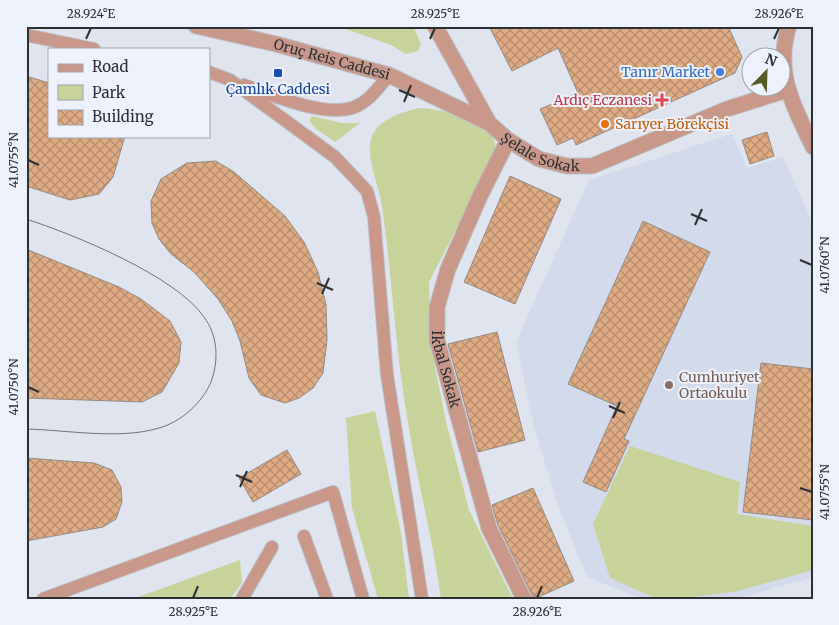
<svg xmlns="http://www.w3.org/2000/svg" width="839" height="625" font-family="Merriweather,serif">
	<style>
		.built { fill: #d3daeb }
		.green { fill: #c8d399 }
		.building { fill: url(#building-cross-hatch); stroke: #948b84 }
		.lines { fill: none; stroke-linecap: round; stroke-linejoin: round }
		.lane-casing { stroke: #bcc0c9; stroke-width: 14 }
		.street-casing { stroke: #bcc0c9; stroke-width: 17 }
		.lane { stroke: #c99889; stroke-width: 12 }
		.street { stroke: #c99889; stroke-width: 15 }
		.tram { stroke: #707278; stroke-width: 1 }
		.ticks { fill: none; stroke: #2e2f33; stroke-width: 2 }
		.shop-dot { fill: #3f7fe0; stroke: #edf1fc; stroke-width: 2 }
		.transit-dot { fill: #1a4fb4; stroke: #edf1fc; stroke-width: 2 }
		.health-dot { fill: #e0444e; stroke: #edf1fc; stroke-width: 2 }
		.food-dot { fill: #e8710a; stroke: #edf1fc; stroke-width: 2 }
		.education-dot { fill: #8d6e63; stroke: #edf1fc; stroke-width: 2 }
		.labels { text-anchor: middle; dominant-baseline: central; stroke-width: 4; stroke-linejoin: round; paint-order: stroke }
		.street-label { font-size: 14px; fill: #2e2f33; stroke: #edf1fc }
		.shop-label { font-size: 14px; fill: #366cbe; stroke: #edf1fc; text-anchor: end }
		.transit-label { font-size: 14px; fill: #164399; stroke: #edf1fc }
		.health-label { font-size: 14px; fill: #be3a42; stroke: #edf1fc; text-anchor: end }
		.food-label { font-size: 14px; fill: #c56008; stroke: #edf1fc; text-anchor: start }
		.education-label { font-size: 14px; fill: #785e54; stroke: #edf1fc; text-anchor: start }
		.neatline { fill: none; stroke: #2e2f33; stroke-width: 2 }
		.ticks-label { font-size: 12px; text-anchor: middle; fill: #2e2f33 }
	</style>
	<defs>
		<pattern id="building-cross-hatch" width="8" height="8" patternUnits="userSpaceOnUse" patternTransform="scale(1.25)"><rect width="8" height="8" fill="#dfab83"/><path d="M0 0l8 8M0 8l8-8" fill="none" stroke="#b58c6c"/></pattern>
	</defs>
	<rect width="100%" height="100%" fill="#e0e4ee"/>
	<path class="built" d="M732,134l15,34 36,-11 30,67v353l-75,21 -96,1 -55,-22 -28,-69 -25,-81 -18,-85 73,-162z"/>
	<path class="green" d="M337,26h76l8,18 -3,7 -12,3 -15,-9z
		M420,108c20,1 72,11 75,36 1,3 0,8 -1,12l-65,126 2,66 16,78 22,84 44,89h-72c-8,-61 -25,-122 -34,-183 -12,-70 -15,-140 -25,-210 -3,-21 -16,-47 -11,-67 6,-20 31,-27 49,-31z
		M312,116l30,7h18l-25,19 -19,-13 -7,-9z
		M375,411l26,122 8,66h-31l-26,-91 -6,-90z
		M630,446l110,36 -3,32 76,12v44l-75,21 -60,8h-21l-47,-21 -17,-54z
		M240,560l2,23 -12,16h-97z"/>
	<path class="building" d="M489,26h239l14,31 -7,16 -159,72 -3,-7 -16,7 -17,-36 38,-16 -20,-45 -46,23z
		M26,76l23,7v53h76l-12,41 -14,17 -29,6 -44,-14z
		M767,132l7,24 -24,8 -8,-24z
		M216,161l18,11 51,44 19,26 14,30 8,33 1,35 -4,33 -10,15 -14,10 -14,5 -24,-8 -12,-17 -9,-37 -8,-20 -14,-22 -24,-27 -23,-18 -12,-15 -7,-16 -1,-22 10,-22 26,-16z
		M510,176l51,23 -46,105 -51,-22z
		M643,221l67,31 -86,187 5,2 -23,51 -23,-10 34,-76 -49,-22z
		M26,249l93,38 22,12 29,22 11,21 -2,21 -17,29 -20,10 -116,-4z
		M497,332l28,108 -47,12 -30,-108z
		M761,363l52,6v151l-70,-8z
		M287,450l14,24 -48,28 -14,-24z
		M26,458l68,5 18,7 9,17 1,15 -6,17 -13,8 -77,14z
		M533,488l41,93 -40,18 -36,-74 -6,-20z"/>
	<g class="lines">
		<g class="lane-casing">
			<path id="lane" d="M26,35l68,14
				M209,72l21,8 105,77 32,34 7,26 13,158 35,224
				M244,85c28,10 79,32 108,23 16,-5 26,-20 37,-33
				M304,536l23,63
				M43,599l290,-107 30,107
				M242,599l30,-52"/>
		</g>
		<g class="street-casing">
			<g id="street">
				<path id="s1" d="M196,26l80,18 113,31 100,48"/>
				<path id="s2" d="M435,26l54,97 19,17 31,19 28,7h25l135,-57 60,-19"/>
				<path d="M789,26c-15,46 5,81 24,121"/>
				<path id="s3" d="M508,140l-28,56 -32,73 -11,38v33l52,188 35,71"/>
			</g>
		</g>
		<use href="#lane" class="lane"/>
		<use href="#street" class="street"/>
		<path class="tram" d="M26,219c47,15 150,57 178,98 14,19 15,43 7,65 -9,21 -30,40 -52,46 -40,12 -91,2 -133,1"/>
	</g>
	<path class="ticks" d="M86,39l5,-11M430,39l5,-11M774,39l5,-11M399,90l16,7M404,102l7,-17M28,160l11,5M691,214l16,7M695,225l7,-16M800,260l12,5M317,283l16,7M322,294l7,-16M28,387l11,5M609,406l16,7M613,418l7,-16M236,475l16,7M240,487l7,-16M800,488l12,4M193,598l5,-12M537,598l5,-12"/>
	<circle class="shop-dot" cx="720" cy="72" r="5"/>
	<rect class="transit-dot" x="273" y="68" width="10" height="10" rx="2.5"/>
	<path class="health-dot" d="M659.5 92.5h5v5h5v5h-5v5h-5v-5h-5v-5h5z"/>
	<circle class="food-dot" cx="605" cy="124" r="5"/>
	<circle class="education-dot" cx="669" cy="385" r="5"/>
	<g class="labels">
		<g class="street-label">
			<text stroke="none"><textPath href="#s1" startOffset="140">Oruç Reis Caddesi</textPath></text>
			<text stroke="none"><textPath href="#s2" startOffset="172">Şelale Sokak</textPath></text>
			<text stroke="none"><textPath href="#s3" startOffset="245">İkbal Sokak</textPath></text>
		</g>
		<g class="shop-label">
			<text x="710" y="72">Tanır Market</text>
		</g>
		<g class="transit-label">
			<text x="278" y="89">Çamlık Caddesi</text>
		</g>
		<g class="health-label">
			<text x="652" y="100">Ardıç Eczanesi</text>
		</g>
		<g class="food-label">
			<text x="615" y="124">Sarıyer Börekçisi</text>
		</g>
		<g class="education-label">
			<text x="679" y="377">Cumhuriyet<tspan x="679" dy="16">Ortaokulu</tspan></text>
		</g>
	</g>
	<rect width="839" height="625" fill="none" stroke="#edf1fc" stroke-width="55"/>
	<rect x="48" y="48" width="162" height="90" fill="#edf1fc" stroke="#a1a3ac"/>
	<rect x="58" y="64" width="25" height="8" fill="#c99889" stroke="#a1a3ac"/>
	<text x="92" y="72" font-size="15" fill="#2e2f33">Road</text>
	<rect x="58" y="85" width="25" height="15" fill="#c8d399" stroke="#a1a3ac"/>
	<text x="92" y="98" font-size="15" fill="#2e2f33">Park</text>
	<rect x="58" y="110" width="25" height="15" fill="url(#building-cross-hatch)" stroke="#a1a3ac"/>
	<text x="92" y="122" font-size="15" fill="#2e2f33">Building</text>
	<g transform="translate(766 72) rotate(23)"><circle r="24" fill="#edf1fc" stroke="#a1a3ac"/>
	<path d="M0-4L9 19L0 12L-9 19Z" fill="#575b29"/>
	<text y="-8" font-size="14" font-weight="bold" text-anchor="middle" fill="#2e2f33">N</text>
	</g>
	<rect x="28" y="28" width="784" height="570" class="neatline"/>
	<g class="ticks-label">
		<text x="91" y="18">28.924°E</text>
		<text x="435" y="18">28.925°E</text>
		<text x="779" y="18">28.926°E</text>
		<text transform="translate(14 160) rotate(-90)" y="4">41.0755°N</text>
		<text transform="translate(825 265) rotate(-90)" y="4">41.0760°N</text>
		<text transform="translate(14 387) rotate(-90)" y="4">41.0750°N</text>
		<text transform="translate(825 492) rotate(-90)" y="4">41.0755°N</text>
		<text x="193" y="616">28.925°E</text>
		<text x="537" y="616">28.926°E</text>
	</g>
</svg>
